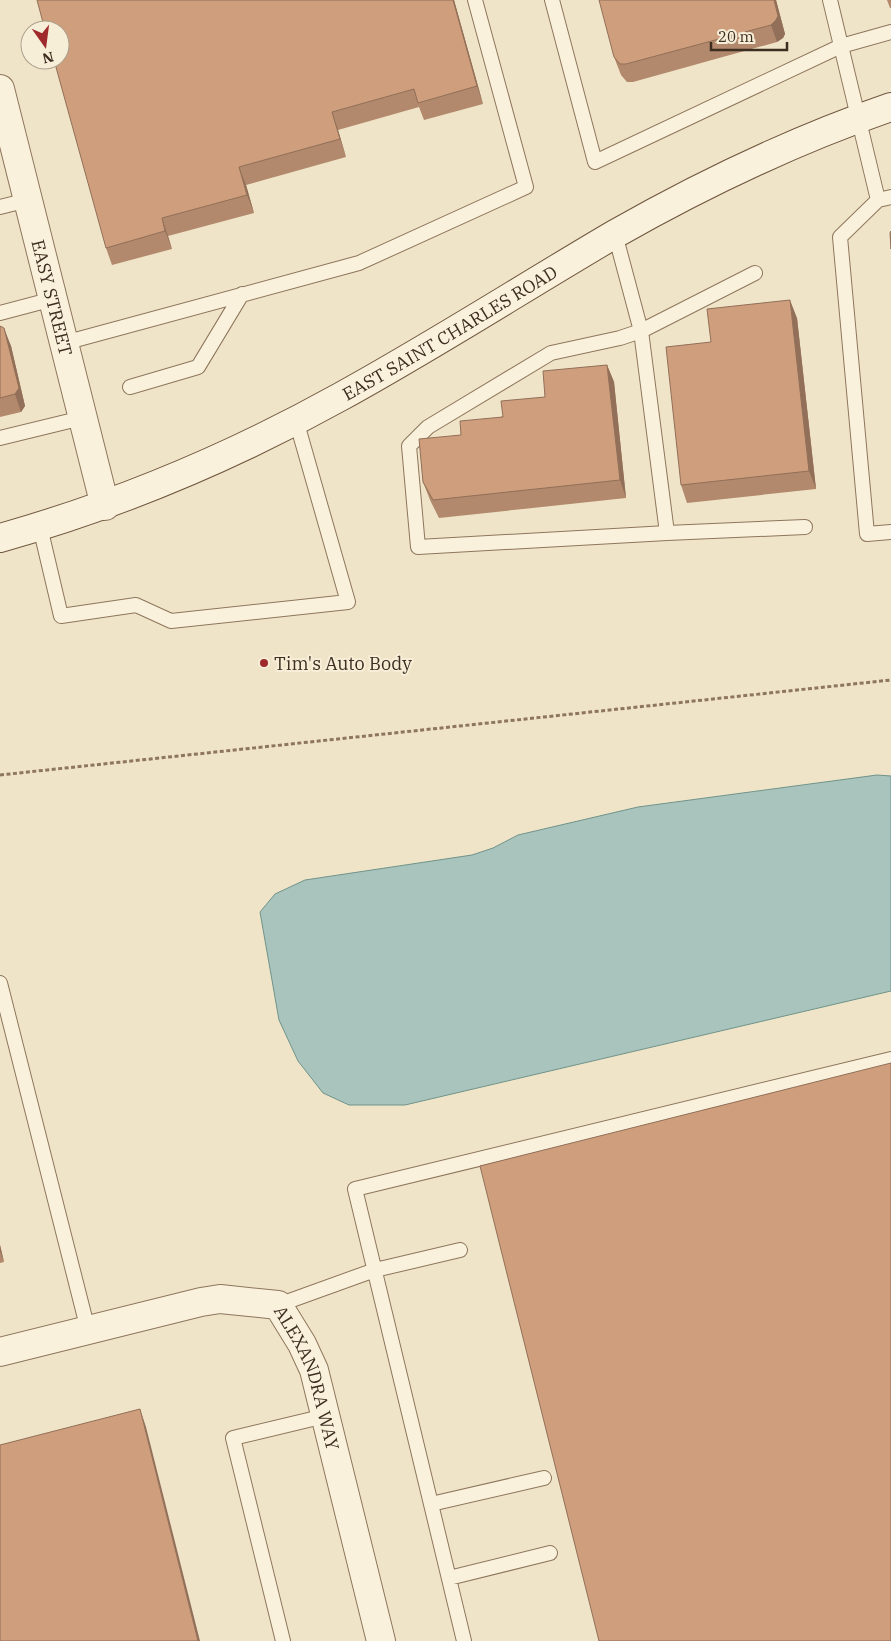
<svg xmlns="http://www.w3.org/2000/svg" width="891" height="1641" font-family="'IBM Plex Serif',serif">
	<style>
		.water { fill: #a9c4bc; stroke: #6f938a }
		.lines { fill: none; stroke-linecap: round; stroke-linejoin: round }
		.lane-casing { stroke: #8d765c; stroke-width: 16 }
		.street-casing { stroke: #8d765c; stroke-width: 30 }
		.secondary-casing { stroke: #6f573f; stroke-width: 30 }
		.path { stroke: #8d765c; stroke-width: 3; stroke-dasharray: 4 2.5; stroke-linecap: butt }
		.lane { stroke: #faf1dc; stroke-width: 14 }
		.street { stroke: #faf1dc; stroke-width: 28 }
		.secondary { stroke: #faf1dc; stroke-width: 28 }
		.wall { fill: #b2896c }
		.shaded-wall { fill: #916f58 }
		.building { fill: #cf9f7d; stroke: #916f58 }
		.poi-dot { fill: #9e2a2b; stroke: #f7eed8; stroke-width: 2 }
		.labels { text-anchor: middle; dominant-baseline: central; stroke-width: 4; stroke-linejoin: round; paint-order: stroke }
		.street-label { font-size: 18px; fill: #3d2e20; stroke: #f7eed8 }
		.poi-label { font-size: 18px; fill: #3d2e20; stroke: #f7eed8; text-anchor: start }
	</style>
	<rect width="100%" height="100%" fill="#f0e4c8"/>
	<path class="water" d="M877,775l14,1v215l-486,114h-56l-26,-12 -25,-32 -19,-41 -19,-108 15,-18 30,-14 167,-25 21,-7 25,-13 120,-28z"/>
	<g class="lines">
		<g class="lane-casing">
			<path id="lane" d="M552,0l43,162 246,-116 50,-14
				M830,0l48,200 13,-3
				M878,200l-38,37 27,297 24,-2
				M0,207l28,-7
				M615,234l26,97 114,-58
				M0,313l53,-14
				M64,343l295,-80 167,-76 -51,-187
				M130,387l68,-20 44,-73
				M0,438l82,-20
				M40,527l21,89 75,-11 35,16 177,-19 -52,-182
				M667,533l-249,14 -9,-101 19,-19 123,-74 69,-15 21,-7 26,202 138,-6
				M0,983l88,347
				M278,1305l97,-35 85,-20
				M431,1504l113,-26
				M449,1578l101,-25
				M283,1641l-50,-203 92,-22
				M464,1641l-109,-452 536,-130"/>
		</g>
		<g class="street-casing">
			<g id="street">
				<path id="s1" d="M0,89l105,417"/>
				<path id="s2" d="M0,1352l201,-50 19,-3 58,6 24,39 12,26 67,271"/>
			</g>
		</g>
		<g class="secondary-casing">
			<g id="secondary">
				<path id="s3" d="M0,538c121,-34 230,-80 340,-141 93,-51 183,-109 275,-163 88,-50 180,-94 276,-127"/>
			</g>
		</g>
		<path class="path" d="M0,775l891,-95"/>
		<use href="#lane" class="lane"/>
		<use href="#street" class="street"/>
		<use href="#secondary" class="secondary"/>
	</g>
	<path class="wall" d="M454,0l29,104 -59,16 -5,-13 -81,23 8,27 -100,28 8,28 -86,23 4,13 -60,16 -6,-17z
		M776,0l9,34 -2,4 -6,4 -144,40h-6l-6,-7 -7,-18z
		M887,0h4v8h-1z
		M797,318l19,171 -129,14 -6,-18 30,-143z
		M0,326l11,20 14,60 -4,6 -21,5z
		M607,365l7,17 12,116 -187,20 -9,-18 -7,-18 38,-47 84,-38z
		M0,1245l4,17 -4,1z"/>
	<path class="shaded-wall" d="M453,0h1l29,104 -6,-18z
		M774,0h2l9,34 -2,4 -6,4 -6,-17z
		M332,112l6,18 8,27 -6,-18z
		M239,167l7,18 8,28 -7,-18z
		M162,218l6,18 4,13 -7,-18z
		M790,300l7,18 19,171 -7,-18z
		M4,328l7,18 14,60 -4,6 -6,-18z
		M607,365l7,17 12,116 -6,-18z
		M0,1245l4,17 -4,-11z
		M140,1409l6,18 54,214h-2z"/>
	<path class="building" d="M37,0h416l24,86 -59,17 -4,-14 -82,23 8,27 -101,28 8,28 -85,23 3,13 -59,17 -52,-188h6v-30h-15z
		M599,0h175l4,16 -2,4 -5,5 -145,39h-6l-6,-7z
		M891,231v18l-1,-16z
		M790,300l19,171 -128,14 -15,-138 45,-5 -4,-33z
		M0,326l4,2 15,60 -4,6 -15,4z
		M607,365l13,115 -187,20 -10,-18 -4,-43 42,-4 -1,-14 43,-4 -2,-16 44,-4 -2,-26z
		M891,1063v578h-292l-119,-475z
		M140,1409l58,232h-198v-196z"/>
	<circle class="poi-dot" cx="264" cy="663" r="5"/>
	<g class="labels">
		<g class="street-label">
			<text stroke="none"><textPath href="#s1" startOffset="215">EASY STREET</textPath></text>
			<text stroke="none"><textPath href="#s3" startOffset="496">EAST SAINT CHARLES ROAD</textPath></text>
			<text stroke="none"><textPath href="#s2" startOffset="364">ALEXANDRA WAY</textPath></text>
		</g>
		<g class="poi-label">
			<text x="274" y="663">Tim's Auto Body</text>
		</g>
	</g>
	<g transform="translate(45 45) rotate(166)"><circle r="24" fill="#f7eed8" stroke="#ada18e"/>
	<path d="M0-4L9 19L0 12L-9 19Z" fill="#9e2a2b"/>
	<text y="-8" font-size="14" font-weight="bold" text-anchor="middle" fill="#3d2e20">N</text>
	</g>
	<path d="M711 42v8h76v-8" fill="none" stroke="#3d2e20" stroke-width="2.5"/>
	<text x="718" y="42" font-size="15" fill="#3d2e20" stroke="#f7eed8" stroke-width="4" paint-order="stroke">20 m</text>
</svg>
